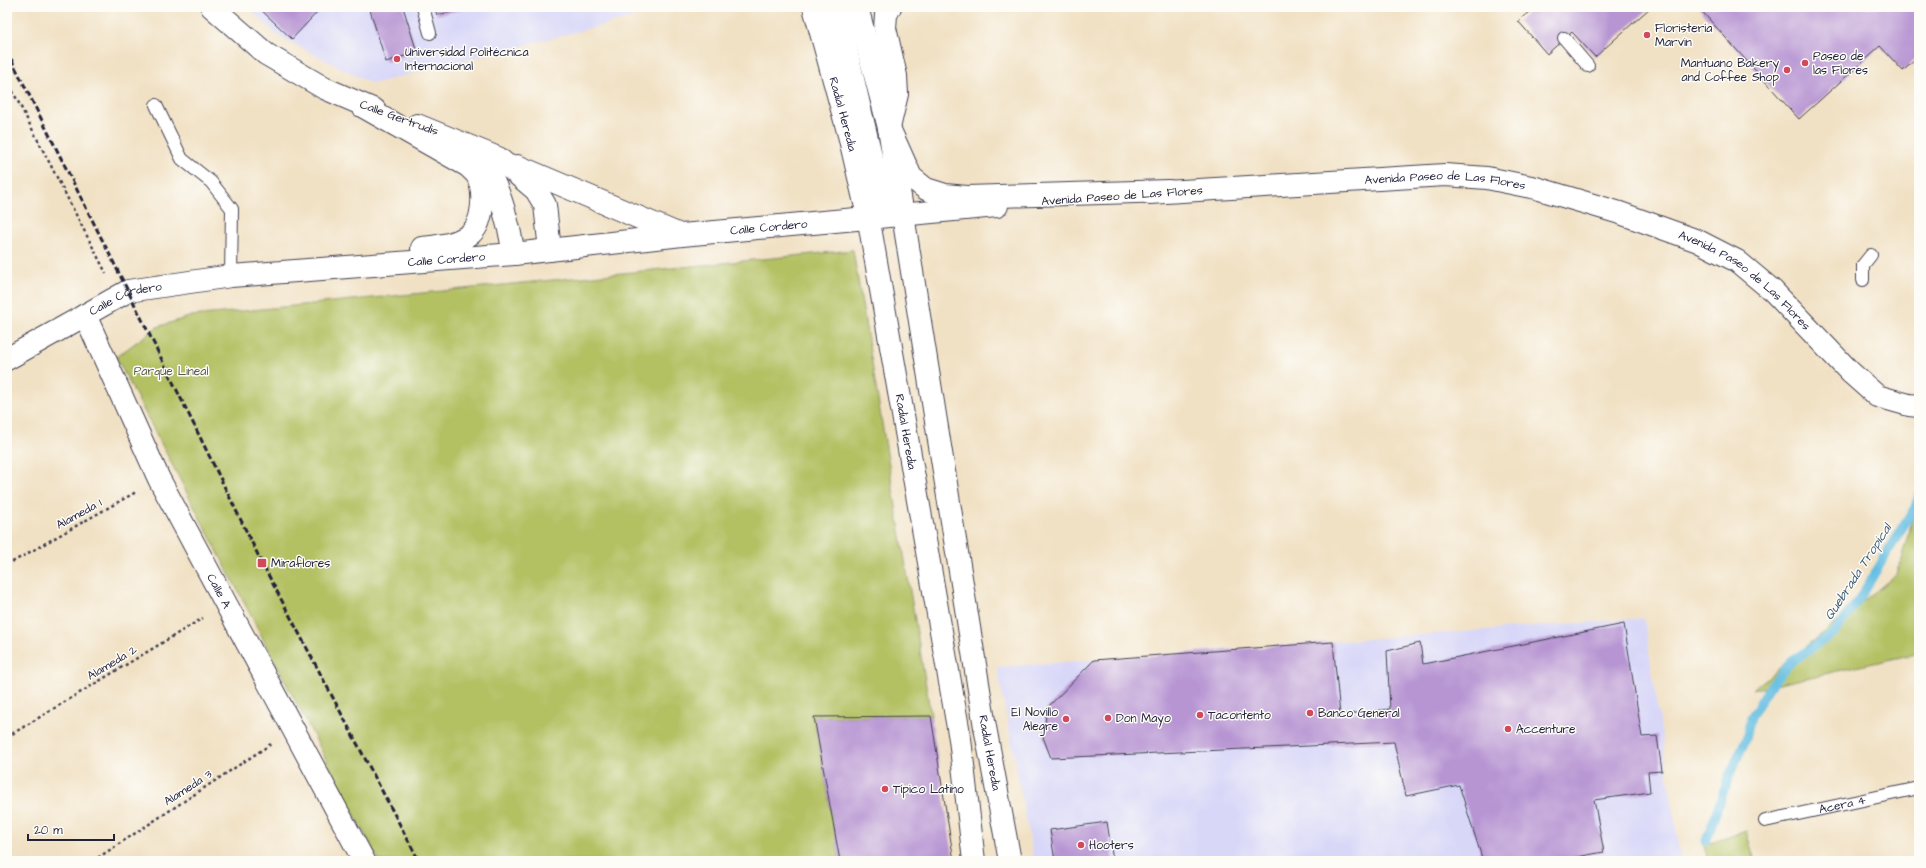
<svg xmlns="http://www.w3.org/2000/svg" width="1926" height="868" font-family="'Architects Daughter',sans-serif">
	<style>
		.built { fill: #d8d7f8 }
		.green { fill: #b4c163; stroke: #6b724f }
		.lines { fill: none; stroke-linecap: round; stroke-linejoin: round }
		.stream { stroke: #63bde1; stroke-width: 9 }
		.building { fill: #b795d3 }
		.lane-casing { stroke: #413f50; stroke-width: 14 }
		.street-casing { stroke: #413f50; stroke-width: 24 }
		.primary-casing { stroke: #413f50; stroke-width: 24 }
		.path { stroke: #413f50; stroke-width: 2.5; stroke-dasharray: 3 3; stroke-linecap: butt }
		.lane { stroke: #fff; stroke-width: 12 }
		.street { stroke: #fff; stroke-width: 22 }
		.primary { stroke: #fff; stroke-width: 22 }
		.rail { stroke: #22223b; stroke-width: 3; stroke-dasharray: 6 3; stroke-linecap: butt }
		.poi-dot { fill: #d1495b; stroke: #fdfcf7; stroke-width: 1.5 }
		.labels { text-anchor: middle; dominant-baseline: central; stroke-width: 3; stroke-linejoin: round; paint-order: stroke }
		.poi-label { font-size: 12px; fill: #22223b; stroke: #fdfcf7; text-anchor: start }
		.street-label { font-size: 12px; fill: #22223b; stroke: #fdfcf7 }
		.park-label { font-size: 12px; fill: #555a49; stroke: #fdfcf7 }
		.water-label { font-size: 13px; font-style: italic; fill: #395875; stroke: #fdfcf7 }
	</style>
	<rect width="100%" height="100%" fill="#fdfcf7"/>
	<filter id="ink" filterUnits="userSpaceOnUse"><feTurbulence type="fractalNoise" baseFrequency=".025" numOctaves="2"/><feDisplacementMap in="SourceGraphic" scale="8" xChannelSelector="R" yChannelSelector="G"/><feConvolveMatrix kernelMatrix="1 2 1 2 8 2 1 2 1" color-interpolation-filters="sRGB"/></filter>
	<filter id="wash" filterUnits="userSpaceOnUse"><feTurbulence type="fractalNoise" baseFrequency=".012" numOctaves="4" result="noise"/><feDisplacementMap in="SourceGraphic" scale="16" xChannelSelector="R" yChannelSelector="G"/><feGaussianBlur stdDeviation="0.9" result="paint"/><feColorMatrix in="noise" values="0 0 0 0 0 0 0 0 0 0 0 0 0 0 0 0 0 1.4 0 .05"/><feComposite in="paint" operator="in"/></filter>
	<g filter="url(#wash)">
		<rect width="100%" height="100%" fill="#f1e1c4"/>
		<path class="built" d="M248,7h426l-302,77 -95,-49z
			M1644,618l37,243h-647l-37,-194z"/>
		<path class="green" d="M853,250l78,466 -117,1 26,144h-461l-263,-504 41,-30 35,-11z
			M1919,496v157l-167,37 145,-116z
			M1746,831l9,30h-47l-4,-16z"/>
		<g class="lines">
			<path class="stream" d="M1706,841l23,-65 17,-37 5,-22 19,-31 21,-24 43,-29 24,-32 57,-94 4,-13"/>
		</g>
		<g id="blocks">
			<path class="building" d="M258,7h64l-30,32z
				M369,7h34l14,45 -31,10z
				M434,7h36v1l-33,7z
				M1535,7h116l-56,50 -23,-25 -25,22 -29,-33z
				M1698,7h221v49l-16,15 -23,-25 -81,73z
				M1624,624l18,113 15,-1 5,35 -14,1 2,20 -56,8 10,52 -50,9h-71l-24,-76 -53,11 -12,-54 -343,16 -8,-21 4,-29 47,-48 239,-18 7,73 50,-6 -3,-58 33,-8 3,21z
				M931,716l23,145h-114l-26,-144z
				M1107,822l6,39h-58l-5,-31z"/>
		</g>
	</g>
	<g filter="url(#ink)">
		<use href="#blocks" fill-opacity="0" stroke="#413f50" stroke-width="1"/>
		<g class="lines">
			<g class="lane-casing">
				<g id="lane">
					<path d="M423,7l7,26"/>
					<path d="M1564,38l24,28"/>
					<path d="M156,105l26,54 29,23 21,27 -1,67"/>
					<path d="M1863,280v-15l8,-10"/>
					<path id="s1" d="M1765,821l154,-33"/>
				</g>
			</g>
			<g class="street-casing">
				<g id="street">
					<path d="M212,7l54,47 58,34 51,22"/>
					<path d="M362,106l106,60c3,3 8,7 10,11 7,15 6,47 -9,58 -14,10 -31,11 -47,13"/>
					<path d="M417,125l81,33 38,32 9,15 5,45"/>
					<path d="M517,166l163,69"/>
					<path d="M485,167c15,20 25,63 29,87"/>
					<path id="s2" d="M1149,193l296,-18 42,3 49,10 84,25 78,28 39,20 36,30 77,81 27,24 32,9 10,1"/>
					<path id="s3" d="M85,315l74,164 205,382"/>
					<path id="s4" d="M7,359l121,-68 103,-15 283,-22 168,-19 315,-29"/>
				</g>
			</g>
			<g class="primary-casing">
				<g id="primary">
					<path id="s5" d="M814,7l35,128 19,81 92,523 14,122"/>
					<path d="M836,7l45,191 6,8 15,8"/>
					<path id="s6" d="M857,7l32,121 96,599 25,134"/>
					<path d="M890,7l-4,8 -1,13 11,48 1,18 -8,34 22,49 15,12 19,6 22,2 202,-6"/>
				</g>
			</g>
			<path class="path" d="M7,80l99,193
				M7,565l129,-73
				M7,737l196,-119
				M93,861l178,-117"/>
			<use href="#lane" class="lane"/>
			<use href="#street" class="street"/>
			<use href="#primary" class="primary"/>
			<path class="rail" d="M7,51l121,240 134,272 157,298"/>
		</g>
	</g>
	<g class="poi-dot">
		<circle cx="1647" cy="35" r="4"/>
		<circle cx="397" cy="59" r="4"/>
		<circle cx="1805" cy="63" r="4"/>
		<circle cx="1787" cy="70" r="4"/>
		<rect x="257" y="558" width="10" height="10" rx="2"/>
		<circle cx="1310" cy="713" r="4"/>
		<circle cx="1200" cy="715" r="4"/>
		<circle cx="1108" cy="718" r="4"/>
		<circle cx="1066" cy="719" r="4"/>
		<circle cx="1508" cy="729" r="4"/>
		<circle cx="885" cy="789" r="4"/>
		<circle cx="1081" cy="845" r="4"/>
	</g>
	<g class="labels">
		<g class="poi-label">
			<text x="1655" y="28">Floristería<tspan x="1655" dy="14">Marvin</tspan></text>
			<text x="405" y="52">Universidad Politécnica<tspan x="405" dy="14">Internacional</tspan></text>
			<text x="1813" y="56">Paseo de<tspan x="1813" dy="14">las Flores</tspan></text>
			<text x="1779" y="63" text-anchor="end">Mantuano Bakery<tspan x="1779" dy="14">and Coffee Shop</tspan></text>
			<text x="271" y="563">Miraflores</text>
			<text x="1058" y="712" text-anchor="end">El Novillo<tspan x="1058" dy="14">Alegre</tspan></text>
			<text x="1318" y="713">Banco General</text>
			<text x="1208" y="715">Tacontento</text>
			<text x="1116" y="718">Don Mayo</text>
			<text x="1516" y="729">Accenture</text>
			<text x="893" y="789">Típico Latino</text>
			<text x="1089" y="845">Hooters</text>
		</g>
		<g class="street-label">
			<text stroke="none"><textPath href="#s5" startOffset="111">Radial Heredia</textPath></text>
			<text transform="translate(399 118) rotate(20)">Calle Gertrudis</text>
			<text stroke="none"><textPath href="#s2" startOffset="297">Avenida Paseo de Las Flores</textPath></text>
			<text transform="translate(1122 196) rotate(-4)">Avenida Paseo de Las Flores</text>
			<text stroke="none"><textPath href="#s4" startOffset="783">Calle Cordero</textPath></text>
			<text stroke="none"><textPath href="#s4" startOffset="459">Calle Cordero</textPath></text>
			<text stroke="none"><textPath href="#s2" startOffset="620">Avenida Paseo de Las Flores</textPath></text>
			<text stroke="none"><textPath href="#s4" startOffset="134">Calle Cordero</textPath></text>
			<text stroke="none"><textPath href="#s5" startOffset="435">Radial Heredia</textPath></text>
			<text transform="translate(79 514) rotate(-29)">Alameda 1</text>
			<text stroke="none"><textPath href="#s3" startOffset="307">Calle A</textPath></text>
			<text transform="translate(112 663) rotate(-31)">Alameda 2</text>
			<text stroke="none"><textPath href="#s6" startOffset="758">Radial Heredia</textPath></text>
			<text transform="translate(188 788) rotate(-33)">Alameda 3</text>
			<text stroke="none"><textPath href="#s1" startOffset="79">Acera 4</textPath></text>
		</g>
		<g class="park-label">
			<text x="171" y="371">Parque Lineal</text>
		</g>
		<g class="water-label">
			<text transform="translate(1858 572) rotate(-57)">Quebrada Tropical</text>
		</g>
	</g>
	<rect width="1926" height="868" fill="none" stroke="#fdfcf7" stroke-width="24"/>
	<path d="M28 834v6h86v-6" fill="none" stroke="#22223b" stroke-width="2"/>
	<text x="34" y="834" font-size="12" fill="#22223b" stroke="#fdfcf7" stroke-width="3" paint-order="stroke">20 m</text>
</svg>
